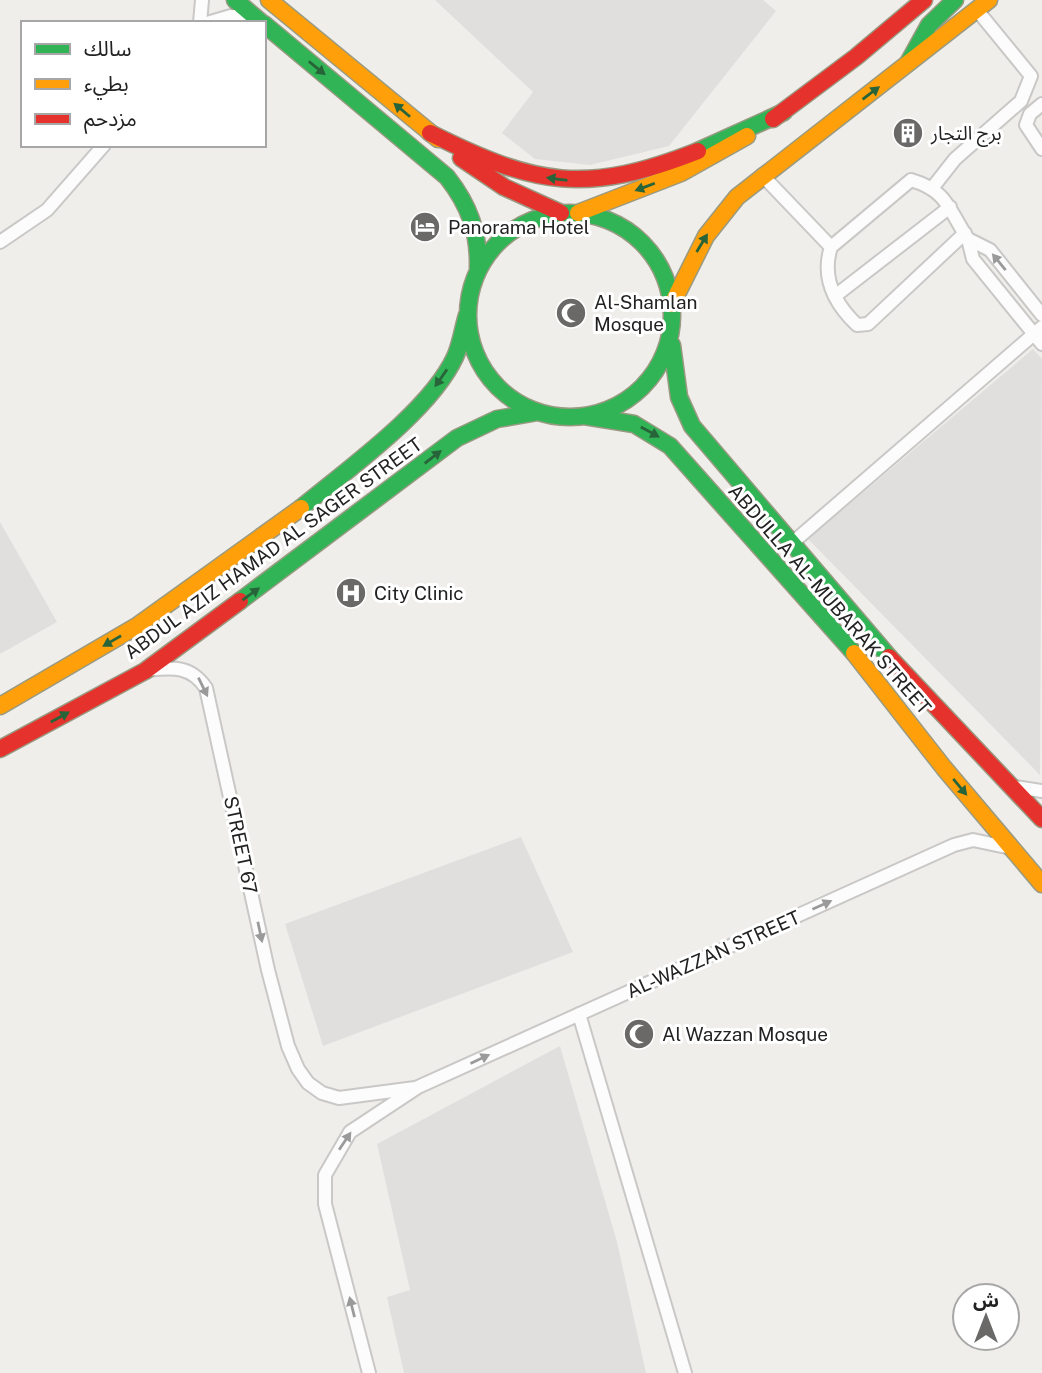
<svg xmlns="http://www.w3.org/2000/svg" width="1042" height="1373" font-family="'Public Sans','Noto Sans Arabic',sans-serif">
	<style>
		.parking { fill: #e0dfde }
		.lines { fill: none; stroke-linecap: round; stroke-linejoin: round }
		.street-casing { stroke: #c9c8c7; stroke-width: 16 }
		.fast-casing { stroke: #999a82; stroke-width: 19 }
		.slow-casing { stroke: #999a82; stroke-width: 19 }
		.jam-casing { stroke: #999a82; stroke-width: 19 }
		.street { stroke: #fdfcfc; stroke-width: 12 }
		.fast { stroke: #30b455; stroke-width: 16 }
		.slow { stroke: #ff9f0a; stroke-width: 16 }
		.jam { stroke: #e5322d; stroke-width: 16 }
		.oneway { fill: #286439 }
		.oneway2 { fill: #9a9a9a }
		.labels { text-anchor: middle; dominant-baseline: central; stroke-width: 6; stroke-linejoin: round; paint-order: stroke }
		.poi-label { font-size: 19px; fill: #222; stroke: #fff; text-anchor: start }
		.street-label { font-size: 19px; fill: #222; stroke: #fff }
	</style>
	<rect width="100%" height="100%" fill="#f0eeeb"/>
	<path class="parking" d="M435,0h328l13,11 -107,135 -79,19 -55,-6 -33,-26 31,-41z
		M1033,349l9,10 -2,416 -232,-236z
		M0,522l57,100 -57,32z
		M521,837l52,115 -250,94 -38,-122z
		M560,1046l57,196 29,131h-242l-17,-76 23,-7 -33,-146z"/>
	<g class="lines">
		<g class="street-casing">
			<path id="street" d="M200,23l2,-23
				M207,23l24,-7h23
				M1042,104l-12,10 -4,11 16,24
				M762,175l69,72
				M933,187l22,-28 66,-58 10,-25 -54,-66
				M965,233l-97,91 -11,1c-22,-21 -36,-47 -26,-78l80,-67c37,11 37,29 57,59
				M0,242l47,-32 57,-65
				M835,296l115,-89
				M1042,315l-52,-65 -22,-11 5,20 69,85
				M791,544l251,-217
				M148,670c26,-3 43,-4 58,18l62,282 20,76 10,23 10,14 14,10 17,5 76,-10
				M1015,787l27,4
				M579,1014l106,359
				M369,1373l-44,-169v-29l25,-43 68,-45 536,-242 19,-5 38,8"/>
		</g>
		<g class="fast-casing">
			<path id="fast" d="M235,0l27,23
				M264,24l183,153c22,28 32,55 31,91
				M908,63l21,-38 26,-25
				M698,151l86,-39
				M468 315a102 102 0 1 1 204 0a102 102 0 1 1-204 0Z
				M672,345l7,52 13,29 197,231
				M584,416l50,8 36,22 184,207
				M301,508c47,-39 129,-97 154,-151 6,-13 8,-29 12,-42
				M240,601l217,-163 40,-19 41,-7"/>
		</g>
		<g class="slow-casing">
			<path id="slow" d="M269,0l169,139
				M578,213l103,-40 66,-37
				M672,304l34,-68 31,-39 252,-197
				M854,653l90,115 98,116
				M0,706l137,-80 164,-118"/>
		</g>
		<g class="jam-casing">
			<path id="jam" d="M773,119l83,-62 68,-57
				M430,133c106,53 156,62 268,18
				M461,158l43,29 57,26
				M889,657l153,162
				M0,749l145,-78 95,-70"/>
		</g>
		<use href="#street" class="street"/>
		<use href="#fast" class="fast"/>
		<use href="#slow" class="slow"/>
		<use href="#jam" class="jam"/>
	</g>
	<defs><path id="oneway-solid" d="M-6-.8H1V-3.2L6.5 0L1 3.2V.8H-6Z" transform="scale(1.75)"/></defs>
	<g class="oneway">
		<use href="#oneway-solid" transform="translate(317 68) rotate(39)"/>
		<use href="#oneway-solid" transform="translate(871 93) rotate(-37)"/>
		<use href="#oneway-solid" transform="translate(402 110) rotate(-140)"/>
		<use href="#oneway-solid" transform="translate(557 179) rotate(-173)"/>
		<use href="#oneway-solid" transform="translate(645 187) rotate(159)"/>
		<use href="#oneway-solid" transform="translate(702 243) rotate(-59)"/>
		<use href="#oneway-solid" transform="translate(441 378) rotate(125)"/>
		<use href="#oneway-solid" transform="translate(650 432) rotate(29)"/>
		<use href="#oneway-solid" transform="translate(433 457) rotate(-38)"/>
		<use href="#oneway-solid" transform="translate(251 594) rotate(-36)"/>
		<use href="#oneway-solid" transform="translate(112 641) rotate(150)"/>
		<use href="#oneway-solid" transform="translate(60 717) rotate(-29)"/>
		<use href="#oneway-solid" transform="translate(960 787) rotate(50)"/>
	</g>
	<g class="oneway2">
		<use href="#oneway-solid" transform="translate(999 262) rotate(-129)"/>
		<use href="#oneway-solid" transform="translate(203 687) rotate(64)"/>
		<use href="#oneway-solid" transform="translate(822 905) rotate(-24)"/>
		<use href="#oneway-solid" transform="translate(260 932) rotate(78)"/>
		<use href="#oneway-solid" transform="translate(480 1059) rotate(-25)"/>
		<use href="#oneway-solid" transform="translate(345 1141) rotate(-56)"/>
		<use href="#oneway-solid" transform="translate(352 1307) rotate(-104)"/>
	</g>
	<defs>
		<g id="building-disc" transform="scale(1.575)"><circle r="9.5" fill="#6a6968" stroke="#fff"/><path d="M-4-6H4V6H1V3H-1V6H-4ZM-2.5-4.3h1.7v1.8h-1.7ZM.8-4.3h1.7v1.8H.8ZM-2.5-1h1.7V.8h-1.7ZM.8-1h1.7V.8H.8Z" fill="#fff"/></g>
		<g id="hotel-disc" transform="scale(1.575)"><circle r="9.5" fill="#6a6968" stroke="#fff"/><path d="M-6-4.5h1.5V1H6V5H4.5V3h-9V5H-6ZM-4 0a1.8 1.8 0 1 1 3.6 0ZM.5 0V-2.5h3Q6-2.5 6 0Z" fill="#fff"/></g>
		<g id="mosque-disc" transform="scale(1.575)"><circle r="9.5" fill="#6a6968" stroke="#fff"/><path d="M3.5-4.9A6 6 0 1 0 3.5 4.9A5 5 0 1 1 3.5-4.9Z" fill="#fff"/></g>
		<g id="hospital-disc" transform="scale(1.575)"><circle r="9.5" fill="#6a6968" stroke="#fff"/><path d="M-5-5h3v3.5h4V-5h3V5h-3V1.5h-4V5h-3Z" fill="#fff"/></g>
	</defs>
	<g fill-rule="evenodd">
		<use href="#building-disc" x="908" y="133"/>
		<use href="#hotel-disc" x="425" y="227"/>
		<use href="#mosque-disc" x="571" y="313"/>
		<use href="#hospital-disc" x="351" y="593"/>
		<use href="#mosque-disc" x="639" y="1034"/>
	</g>
	<g class="labels">
		<g class="poi-label">
			<text x="931" y="133">برج التجار</text>
			<text x="448" y="227">Panorama Hotel</text>
			<text x="594" y="302">Al-Shamlan<tspan x="594" dy="22">Mosque</tspan></text>
			<text x="374" y="593">City Clinic</text>
			<text x="662" y="1034">Al Wazzan Mosque</text>
		</g>
		<g class="street-label">
			<text transform="translate(273 548) rotate(-36)">ABDUL AZIZ HAMAD AL SAGER STREET</text>
			<text transform="translate(830 599) rotate(49)">ABDULLA AL- MUBARAK STREET</text>
			<text transform="translate(241 845) rotate(78)">STREET 67</text>
			<text transform="translate(713 954) rotate(-24)">AL-WAZZAN STREET</text>
		</g>
	</g>
	<rect x="21" y="21" width="245" height="126" fill="#ffffff" stroke="#a7a7a7" stroke-width="2"/>
	<rect x="35" y="44" width="35" height="10" fill="#30b455" stroke="#a7a7a7" stroke-width="2"/>
	<text x="84" y="56" font-size="21" fill="#222222">سالك</text>
	<rect x="35" y="79" width="35" height="10" fill="#ff9f0a" stroke="#a7a7a7" stroke-width="2"/>
	<text x="84" y="91" font-size="21" fill="#222222">بطيء</text>
	<rect x="35" y="114" width="35" height="10" fill="#e5322d" stroke="#a7a7a7" stroke-width="2"/>
	<text x="84" y="126" font-size="21" fill="#222222">مزدحم</text>
	<g transform="translate(986 1317)"><circle r="33" fill="#ffffff" stroke="#a7a7a7" stroke-width="2"/>
	<path d="M0-5L12 26L0 18L-12 26Z" fill="#6a6968"/>
	<text y="-10" font-size="19" font-weight="bold" text-anchor="middle" fill="#222222">ش</text>
	</g>
</svg>
